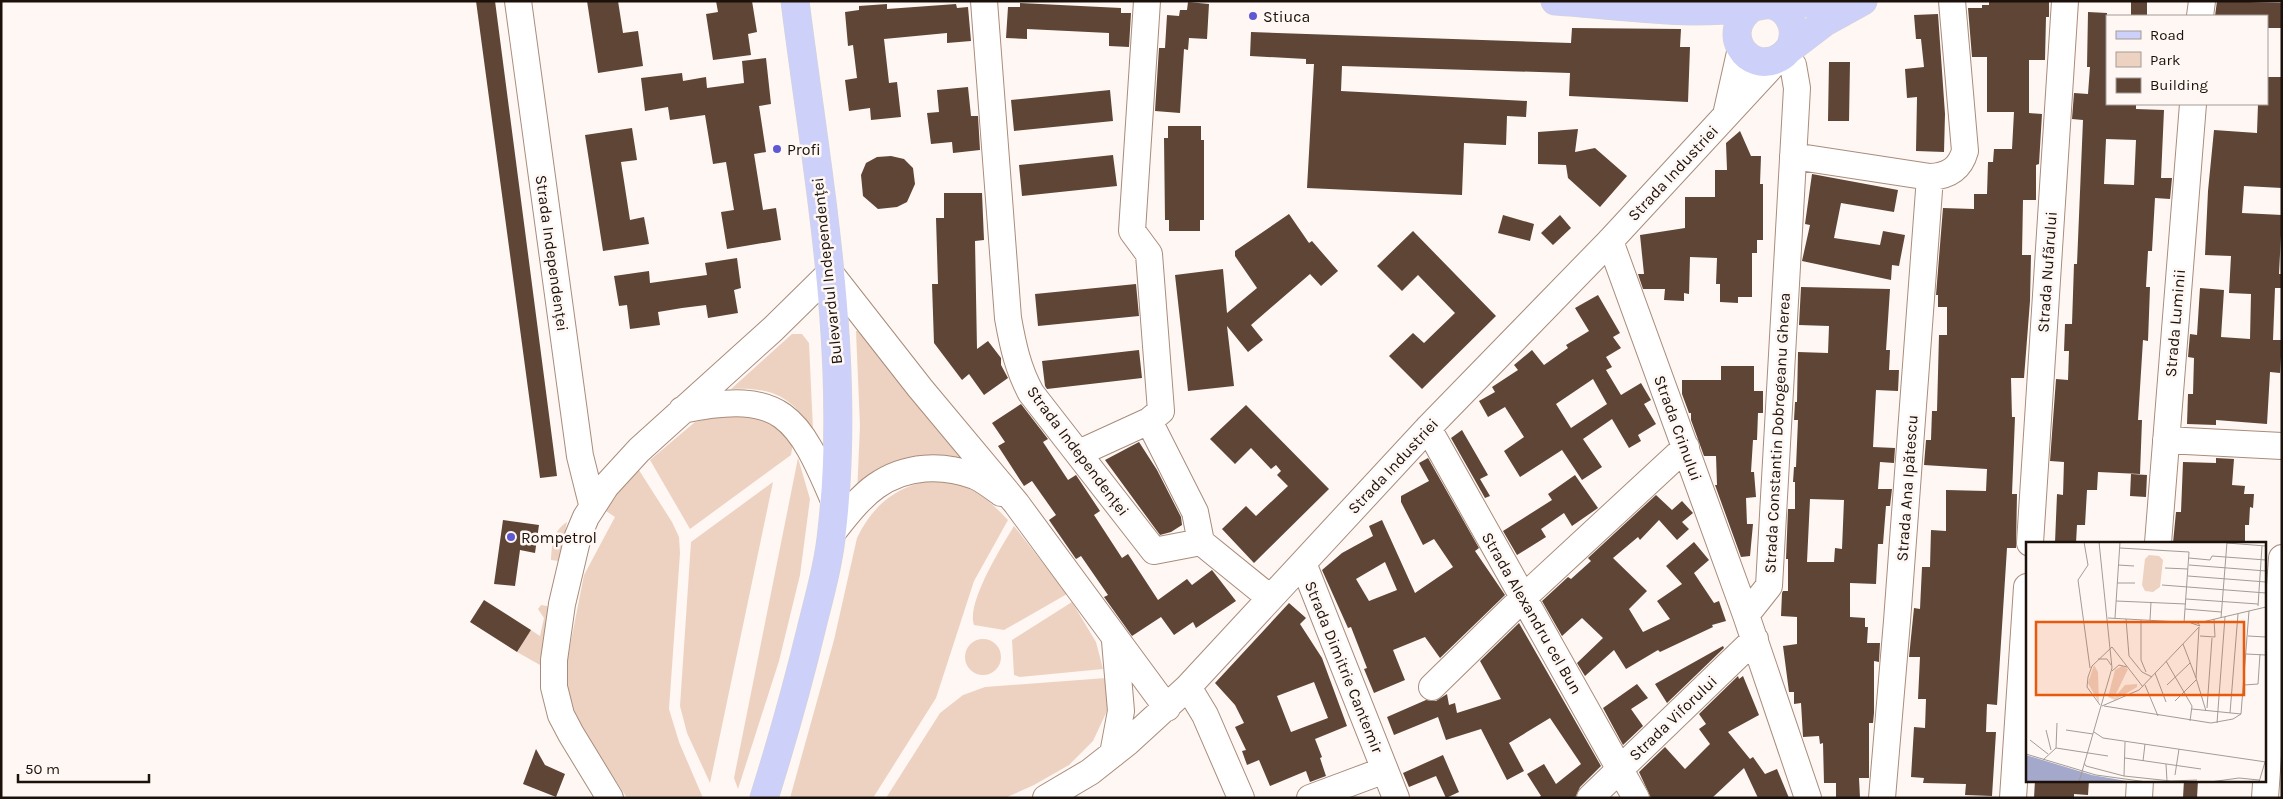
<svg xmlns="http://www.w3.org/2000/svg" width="2283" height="799" font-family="Karla,sans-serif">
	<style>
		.green { fill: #edd2c1 }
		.building { fill: #5f4536; fill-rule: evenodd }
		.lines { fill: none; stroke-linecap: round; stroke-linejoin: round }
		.minor-casing { stroke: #a98c7b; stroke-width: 28 }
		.major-casing { stroke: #d6d4d3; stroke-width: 29 }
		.minor { stroke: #fff; stroke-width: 26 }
		.major { stroke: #cdd0f9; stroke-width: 28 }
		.poi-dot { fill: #5e59d2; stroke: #fef7f3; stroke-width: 2 }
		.labels { text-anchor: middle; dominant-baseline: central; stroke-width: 5; stroke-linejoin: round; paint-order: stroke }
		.poi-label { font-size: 16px; fill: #1b110a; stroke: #fef7f3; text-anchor: start }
		.street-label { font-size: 16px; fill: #1b110a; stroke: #fef7f3 }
		.inset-road { fill: none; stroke: #a39b96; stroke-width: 1 }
		.view { fill: #e8590c; fill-opacity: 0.15; stroke: #e8590c; stroke-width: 2.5 }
		.inset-edge { fill: none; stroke: #1b110a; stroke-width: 2.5 }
	</style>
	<rect width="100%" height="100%" fill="#fef7f3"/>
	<path class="green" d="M856,331h4l120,139 -123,25 3,-69z
		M792,334h10l7,9 4,87c-22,-34 -41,-43 -82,-41z
		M724,414l47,6 22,23 -2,12 -101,74 -40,-69 45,-38z
		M798,458l12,41 -10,76 -21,86 -41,128 -4,-11z
		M637,467l35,55 7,15 1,16 -11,156 10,33 24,56h-76l-55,-85 -5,-20 -1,-27 18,-91 31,-58 -9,-6 11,-19z
		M943,480c33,9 41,15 65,40l-34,61 -38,117 -63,100h-83l44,-158 23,-102c17,-36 46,-57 86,-58z
		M773,482l-63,301 -23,-50 -7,-27 11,-164z
		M567,522l-8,39 -8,-1c1,-16 2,-29 16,-38z
		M1014,526l53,68 -63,36 -30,-5c-8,-22 28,-79 40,-99z
		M1072,602l24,40 7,27 -83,8 -6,-2 -2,-35z
		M541,605l6,1 3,4 -10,55 -23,-13 14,-22 9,6 4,-18 -6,-9z
		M965 657a18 18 0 1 1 36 0a18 18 0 1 1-36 0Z
		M1106,678l1,33 -14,30 -24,24 -35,20 -29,13h-119l54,-85 23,-18 22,-8z"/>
	<path class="building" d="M476,1h19l62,475 -17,2z
		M587,1h31l5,32 15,-2 5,35 -45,7z
		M716,1h36l5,31 -9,2 3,21 -38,5 -7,-46 12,-2z
		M1989,1h60v16h-3l-1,43h-16v53l13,1 -3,50 -3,1v35h-13l-1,55h9l-1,46 -6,77h-13l1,39h3l-3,77h5l-1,54h-9l-10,157 -10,-1 -1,28h10l-4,64 -27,-1 1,-11 -43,-1 1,-5 -13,-1 3,-50 11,1 1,-29h-8l2,-42h-11l5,-49 6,1 2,-42h8l1,-37 15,1v-41l40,1 1,-22 -63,-4 2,-25h5l1,-29h5l2,-76h8v-28h-9v-12h-2l7,-87 31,1v-15h13l1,-32h5l1,-13h18l2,-37h-27v-55h-15l-4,-49h14v-3h7z
		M2131,1h16v15h-16z
		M2217,1l65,2v25h-15v-12h-52z
		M1188,2l21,2 -2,35 -18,-1 -1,12 -4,-1 -4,64 -25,-2 4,-63h6l2,-33 12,1 1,-6h7z
		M1020,3l101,5v5h10l-2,34 -20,-1v-13l-82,-4v10l-21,-1 2,-31h12z
		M887,4v5l69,-5 1,4 11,-1 3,34 -24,2v-10l-63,6 5,44 8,-1 4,35 -30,3 -1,-12 -21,3 -4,-31 12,-2 -4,-33 -5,1 -3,-34 14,-2v-4z
		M2088,12l19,1v91h29v5l28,1 -3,68h11l-2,21 -15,-1 -3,53h-4l-2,36h4l-2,54 -5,-1 -5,80h4l-2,54 -42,-2 -1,18h-10l-2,35h-8l-1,18h-21l2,-49 6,1 1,-33 -14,-1 6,-82 12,1 1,-29h-5l1,-27h7l2,-60h3l6,-144 -11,-1 2,-26 14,1 2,-27h-3zM2106,139l30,1 -2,45 -30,-1z
		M1938,14l7,100 -1,38 -28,-1 1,-54 -10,1 -2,-29 19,-2 -3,-28h-5l-2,-24z
		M1572,28l109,1 -1,18h10l-2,55 -119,-6 1,-23 -228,-7 -1,25 186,10 -1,16 -19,-1 -1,29 -42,-2 -2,52 -155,-7 7,-124h-8v-5l-56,-3 1,-24 320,11z
		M766,58l5,46 -12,2 7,46 -12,2 9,56 13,-2 5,32 -54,9 -6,-37 13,-2 -8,-48 -13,2 -8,-49 -35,5 -2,-13 -23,4 -4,-33 41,-5 1,8 23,-4 1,11 37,-5 -2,-22z
		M1829,62h21l-1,59h-21z
		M2267,77h15v111l-38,-2 -2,27 40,2 -3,59h3v14h-7l-2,52h9l-2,33 -10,-1 -3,52 -51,-4v5l-29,-1 1,-30h5l1,-36 -6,-1 2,-23 7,1 3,-47 24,2 -3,47 29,2 1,-45 -22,-1 2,-37 -26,-1 3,-64 6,-61 43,3 1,-29h9z
		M968,87l3,29h7l2,34 -27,3 -1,-11 -21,2 -4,-31 12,-1 -2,-22z
		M1110,90l3,31 -99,10 -3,-31z
		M1168,126h33v14h3v80h-4v11h-31v-11h-4l-1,-82h4z
		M632,128l5,32 -16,2 9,58 14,-3 5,27 -46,7 -18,-116z
		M1578,129l-3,23 20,-4 32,28 -27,31 -32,-29 -2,-13 -28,-1v-32z
		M1740,131l11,25h10l-1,28h3v56h-6v13h-5v44h-14v6l-18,-1v-18h-4l1,-26 -27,-1 -1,37 -5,-1v8l-20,-1 1,-11h-22l-5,-15h6l-4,-39 45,-7v-31h30v-27h12l-1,-27z
		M1113,155l4,31 -95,10 -3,-31z
		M891,156l13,3 9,9 2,16 -8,18 -10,5 -19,2 -15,-13 -2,-21 5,-12 11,-6z
		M1812,174l86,16 -4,22 -53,-9 -7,35 46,7 3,-14 22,4 -6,31 -7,-1 -1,15 -89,-19 8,-36 -5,-1z
		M944,193h38l2,47 -9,1 2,108 11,-8 13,17v7l7,13 -24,17 -15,-21 -7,6 -28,-37 -2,-59h6l-2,-66h8z
		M1289,214l20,29 3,-2 26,30 -17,15 -11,-12 -59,51 12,15 -15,12 -21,-26 7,60 -46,5 -13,-116 48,-6 4,44 30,-25 -22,-32v-5z
		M1503,215l31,9 -4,17 -32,-8z
		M1560,215l11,13 -18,17 -12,-12z
		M1413,231l83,85 -74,73 -33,-33 24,-23 11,10 31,-30 -37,-38 -16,16 -25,-25z
		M737,258l4,30 -7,2 4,23 -30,5 -2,-13 -24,3 -24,4 2,13 -30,4 -3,-24 -8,1 -5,-30 35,-5 1,12 57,-8 -2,-12z
		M1136,284l3,32 -101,10 -3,-32z
		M1801,287l89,2 -4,61h4l-1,20h10l-1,21 -22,-1 -3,57 22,1 -1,15 -14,-1 -2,27h14l-2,17h-4l-3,38h-5l-2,40 -26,-1v34l15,1v9h3l-1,16h13l-1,19 -5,-1v52l-1,10h-4v55h-10l1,20h-24v-15h-12l-1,-40 -3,1 -1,-8 -16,1 -2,-34 -7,1v-12h-5l-6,-46 14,-2v-27l-16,-1 1,-23 1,-2h5v-32h-2l2,-50h7v-27h-2l1,-15h2l2,-47h-4l1,-18h2l1,-50 30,1 1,-27 -30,-1zM1810,499l34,1 -2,49 -7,-1 -1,14h-27z
		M1598,295l22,38 -7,4 8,11 -15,9 6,10 -6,3 15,25 20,-12 10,17 -7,4 12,20 -18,11 3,6 -12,7 -17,-29 -29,20 19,28 -20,13 -20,-30 -42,27 -16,-26 20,-14 -19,-30 -17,10 -9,-16 16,-9 -3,-5 26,-17 -4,-5 18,-15 12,15 24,-17 -2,-3 23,-14 -14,-23zM1593,379l14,25 -36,24 -15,-24z
		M1139,350l3,28 -95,11 -2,-3 -3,-25z
		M1721,366h33v25h9v22h-5l-1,27h-4l-2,32h3l2,25 -10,1 1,26h6l-3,32 -9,1 -26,-72h2l-1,-29h-12l-13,-36v-7h-2l-7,-19v-14h39z
		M1021,404l27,35 -5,3 25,38 8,-5 24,36 -6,4 28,43 6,-4 30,46 29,-21 5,6 20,-15 24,31 -40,27 -3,-6 -19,13 -13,-18 -29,19 -28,-39 4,-2 -27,-39 -5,3 -27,-39 7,-5 -24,-34 -8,5 -26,-40 7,-4 -13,-19z
		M1246,405l83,84 -75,74 -32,-34 24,-23 10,10 32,-30 -11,-11 4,-4 -5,-6 -5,4 -20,-21 -16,16 -25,-25z
		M1462,430l26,45 -8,4 10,17 -5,2 -34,-60z
		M1139,442l18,28 24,47 1,8 -11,7 -11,3 -55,-75z
		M1428,458l51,90 -4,3 30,44 -65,63 -15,-21 -32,13 12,30 -31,13 -10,-24 3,-1 -16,-41 -3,1 -26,-58 20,-17 31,-17 -4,-10 13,-6 33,73 38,-26 -19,-28 -11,6 -22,-43v-6l28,-15 -10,-18zM1385,562l12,28 -28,11 -13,-22z
		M2216,458l18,1 -2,26 13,1 -1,8h10l-1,14 -3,-1 -1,18h-4v18h-72l3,-31h5l2,-50 33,1z
		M2131,474l16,1 -1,22 -16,-1z
		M1575,475l23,33 -26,18 -8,-13 -23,16 5,8 -29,18 -14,-24 49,-31 -4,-6z
		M1656,495l16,15 10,-9 11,12 -11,9 7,7 -12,11 -18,-20 -19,20 -2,-3 -25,21 34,33 -18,18 14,23 27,-13 -13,-18 25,-17 -16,-18 28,-24 15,18 -15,13 20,30 5,-2 7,20 -14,4 1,2 -53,25 -2,-2 -32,19 -12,-19 -29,26 -8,-13 26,-25 -21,-20 -20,18 -20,-35 26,-24 3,2 20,-18 -3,-3z
		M503,520l36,5 -4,28 -15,-3 -5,36 -21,-2z
		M484,600l47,30 -14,22 -47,-30z
		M1289,603l17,15 -6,6 22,34 25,68 -32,13 7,18 -2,1 6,18 -16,6 -4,-11 -36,15 -11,-26 -12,5 -5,-14 4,-1 -11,-23 9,-4 -9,-18 -20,-22zM1314,682l14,36 -37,14 -14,-36z
		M1519,623l82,143 -21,21 -5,11h-37l3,-2 -14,-22 17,-10 12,20 25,-20 -31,-46 -41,25 15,28 -17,9 -26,-51 -35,11 -8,-23 -44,18 -7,-18 39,-17 10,1 11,-7 2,11 6,-2 2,10 44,-14 -21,-38z
		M1723,646l1,2 -57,55 -12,-19z
		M1738,676l1,3 4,-3 16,39 -31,17 22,27 3,-2 12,17 12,-5 12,29h-31l-14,-30 -32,30h-61l-12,-26 26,-25 20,22 25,-25 -11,-15 7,-5 -7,-10z
		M1637,684l11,14 -17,11 12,17 -20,19 -20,-37z
		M536,749l9,16 20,9 -9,23 -33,-13z
		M1443,755l16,37 -13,6 -10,-22 -27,11 -6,-14z
		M2035,780h54l-1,15 -14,-1v4h-40z
		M2184,780h14l-1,18h-14z"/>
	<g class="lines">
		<g class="minor-casing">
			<path id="minor" d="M518,1l62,455 12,48
				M984,1l24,317c5,28 10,51 23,75l123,158 47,-9 69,56
				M1147,1l-15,230 17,23 12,157 -12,10 46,91 6,30
				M2200,16l2,-15
				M1784,54l9,11 4,23 -28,498 -23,29 62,183
				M1726,115l15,-67
				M1793,156l137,21c18,-1 30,-8 35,-26l-13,-150
				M1610,241l136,374
				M682,410c101,-21 116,6 153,93
				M1428,428l208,370
				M2166,440l116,6
				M1079,453l70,-32
				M832,533c13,-16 27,-35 44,-47 30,-21 66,-22 99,-10 9,4 18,11 26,17
				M2030,543l35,-542
				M2158,543l35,-439
				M1303,563l93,235
				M1188,687l17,28 36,83
				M1432,687l91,-89 163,-151
				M1113,754l8,-43 -6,-70
				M610,798l-39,-64 -10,-19 -7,-28v-27l8,-56 16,-68 8,-19 20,-31 33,-36 134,-121 57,-56 90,115 96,115 151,205
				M1046,798l44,-26 38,-30 60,-55 240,-259 182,-187 170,-184
				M1310,798l75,-28
				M1590,798l165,-159
				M1882,798l15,-177 33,-444
				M2013,798l14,-211
				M2139,798l1,-18
				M2265,798l17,-240"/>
		</g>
		<g class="major-casing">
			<path id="major" d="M1555,1c46,3 92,9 137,10 20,0 42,-1 61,-4 7,-1 12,-3 19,-2 14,3 23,18 21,32 -1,9 -6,17 -14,21 -32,17 -61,-27 -26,-51
				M1772,5l65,-4
				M1787,51l38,-29 38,-21
				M764,798c18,-57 34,-114 48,-172 8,-32 17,-64 20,-96 20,-176 -15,-354 -37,-529"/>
		</g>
		<use href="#minor" class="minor"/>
		<use href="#major" class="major"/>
	</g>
	<g class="poi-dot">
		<circle cx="1253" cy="16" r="5"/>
		<circle cx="777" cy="149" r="5"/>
		<circle cx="511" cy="537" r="5"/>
	</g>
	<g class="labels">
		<g class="poi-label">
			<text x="1263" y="16">Stiuca</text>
			<text x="787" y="149">Profi</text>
			<text x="521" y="537">Rompetrol</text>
		</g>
		<g class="street-label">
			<text transform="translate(1673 173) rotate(-47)">Strada Industriei</text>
			<text transform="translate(552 253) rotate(82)">Strada Independenței</text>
			<text transform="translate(827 271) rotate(-96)">Bulevardul Independenței</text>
			<text transform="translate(2047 272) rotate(-86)">Strada Nufărului</text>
			<text transform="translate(2175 323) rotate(-85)">Strada Luminii</text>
			<text transform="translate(1678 428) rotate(70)">Strada Crinului</text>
			<text transform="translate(1777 433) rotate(-87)">Strada Constantin Dobrogeanu Gherea</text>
			<text transform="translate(1078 451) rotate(53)">Strada Independenței</text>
			<text transform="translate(1393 466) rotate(-47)">Strada Industriei</text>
			<text transform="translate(1907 488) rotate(-86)">Strada Ana Ipătescu</text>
			<text transform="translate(1532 613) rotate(60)">Strada Alexandru cel Bun</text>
			<text transform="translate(1344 667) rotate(68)">Strada Dimitrie Cantemir</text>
			<text transform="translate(1673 718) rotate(-44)">Strada Viforului</text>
		</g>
	</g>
	<g transform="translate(2026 542)">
		<rect width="240" height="240" fill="#fef7f3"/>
		<path d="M123,13l10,1 4,4 -3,27 -7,5 -8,-1 -3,-6 3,-26zM68,123l4,7 1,31 -11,-20zM96,124l6,3 -14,29 11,-13 12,-1v3l-22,13 -7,-3 7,-27z" fill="#edd2c1"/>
		<path d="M0,213l66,20 40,7h-106z" fill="#a4a8ca"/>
		<path class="inset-road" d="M58,0l4,23 -10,15 12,88M201,1l39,3M94,6l69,4 -5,71M163,16l21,2 2,-4 54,4M92,23l16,1M163,23l77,6M139,26l23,1M162,34l78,6M91,41h18M136,43l104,8M160,57l72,5M90,59l70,3M232,64l4,-60M159,67l36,3M82,76l90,5 2,3 -9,-3M89,76l5,-76M195,76l6,-76M100,77l3,37 13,16 10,5M115,78v40l5,12M124,78l1,-18M172,81l68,-16M173,85l-3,51 10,33M174,94l15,1 -1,-18M222,94l18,1M157,102l13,34M220,112l20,1M72,117h9l4,6M140,119l26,45 -2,15M86,129l7,-6 8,2M129,131l11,29M119,143l13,31M141,143l23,-22M218,143l14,-1 2,-30M149,159l21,-21M74,163l-13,-18 1,-10 4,-11 20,-19 31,40M76,164l37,-16 60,-63M78,164l107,17 22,-4 8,-5M181,166l5,-70M166,167l49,5M204,171l8,-99M215,172l8,-103M191,181l8,-106M20,188l5,20M40,188l27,4M68,190l9,6 163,24M4,198l18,14M30,206l1,-25M0,212l70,21 51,7M99,216l76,11M17,218l13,-12 52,8M117,219l2,-17M58,221l2,3 38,10 47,5 26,-1M140,222l1,17M149,233l4,-26M98,234l1,-34M53,240l33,-114 -13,-126M184,240l29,-4 20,2M233,240l6,-20"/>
		<path class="view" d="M10,80h208v73h-208z"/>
		<rect width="240" height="240" class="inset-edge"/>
	</g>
	<rect width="2283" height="799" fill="none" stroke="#1b110a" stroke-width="5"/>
	<rect x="2106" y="15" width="162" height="90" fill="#fef7f3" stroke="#a39b96"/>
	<rect x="2116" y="31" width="25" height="8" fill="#cdd0f9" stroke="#a39b96"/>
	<text x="2150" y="40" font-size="15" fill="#1b110a">Road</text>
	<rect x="2116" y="52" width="25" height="15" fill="#edd2c1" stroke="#a39b96"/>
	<text x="2150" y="65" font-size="15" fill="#1b110a">Park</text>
	<rect x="2116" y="78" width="25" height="15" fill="#5f4536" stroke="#a39b96"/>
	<text x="2150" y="90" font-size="15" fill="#1b110a">Building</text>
	<path d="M18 774v8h131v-8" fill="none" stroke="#1b110a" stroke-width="2.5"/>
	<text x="25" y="774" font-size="15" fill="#1b110a" stroke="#fef7f3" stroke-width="4" paint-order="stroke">50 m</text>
</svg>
